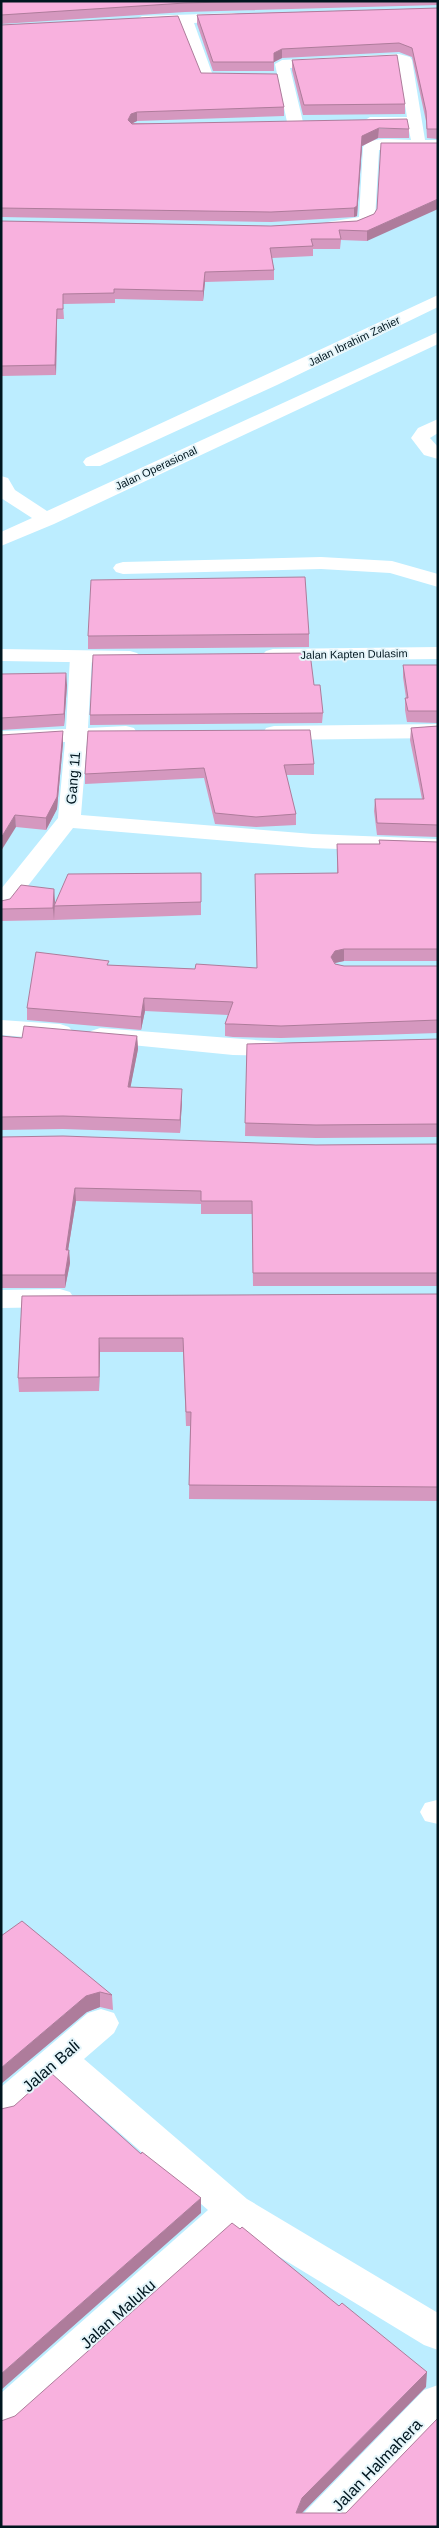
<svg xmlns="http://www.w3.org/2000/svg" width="439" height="2528" font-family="Arial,sans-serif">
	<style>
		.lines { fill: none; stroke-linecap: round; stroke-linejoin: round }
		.minor { fill: #fff; fill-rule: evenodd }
		.major { fill: #fff; fill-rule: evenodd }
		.wall { fill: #d598bf }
		.shaded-wall { fill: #ae7c9b }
		.building { fill: #f8b1de; stroke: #ae7c9b }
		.labels { text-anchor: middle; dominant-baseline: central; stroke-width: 4; stroke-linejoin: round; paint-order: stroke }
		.far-street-label { font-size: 11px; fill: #00161f; stroke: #e5f5fa }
		.street-label { font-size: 14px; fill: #00161f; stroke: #e5f5fa }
		.near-street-label { font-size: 16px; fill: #00161f; stroke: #e5f5fa }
	</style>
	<rect width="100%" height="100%" fill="#bcedff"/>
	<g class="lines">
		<path class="minor" d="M234,13l5,1 2,3 -2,3 -45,3 18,50 32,2 2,3 -2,3 -5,1 -38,-2 -21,-57 -38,1 -7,-4 7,-4z
			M399,54l11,3 2,3 13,80h13v10h-59l-4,69c-8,13 -33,13 -47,9l-2,-3 2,-3 31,-5 4,-70c9,-12 35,-7 48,-7l-3,-14 -38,1 -8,-5 8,-5h37l-9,-54 -108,5 13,54 -8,5 -8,-5 -12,-58 7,-4z
			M438,295v12l-161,78 -177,81h-14l-3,-4 3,-4z
			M438,332v12l-384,180 -53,22v-14l31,-14 -31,-20v-22l7,2 7,12 32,21z
			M438,419v14l-8,5 8,9v12l-14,-4 -13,-17 7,-10z
			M321,557l71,4 46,13v13l-48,-14 -69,-4 -198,5 -7,-2 -3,-4 3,-4 7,-2z
			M81,651l7,2 4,4 -4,71 38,-2 8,2 3,5 -3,5 -47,3 -6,74 232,19 125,5v14l-125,-5 -240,-20 -64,82 -8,2v-23l57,-71 7,-76 -64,3v-14l65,-2 4,-72 4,-4z
			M438,724v14l-164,2 -8,-2 -3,-5 3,-5 8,-2z
			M1,1020l59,4 9,3 4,5 -4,5 -9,3 -59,-5z
			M100,1028l193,15 4,5 -4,5 -9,3 -51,-1 -142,-14 -4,-5 4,-5z
			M60,1289l10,3 4,6 -4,6 -10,3 -59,1v-18z
			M437,1800h1v24l-13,-3 -5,-9 5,-9z
			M101,2009l13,4 5,10 -5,10 -30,26 163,140 191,114v37l-14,-5 -187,-114 -222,199 -14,6v-43l207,-183 -149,-130 -45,40 -13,4v-37l87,-74z
			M438,2385v44l-94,98h-47l6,-13 121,-124z"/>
		<path class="major" d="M438,647v12l-165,2 -7,-2 -4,-4 4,-4 7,-2z
			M1,649l129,2 7,2 4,4 -4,4 -7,2 -129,-2z"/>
	</g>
	<path class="wall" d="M1,1h437v4l-253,7 -184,12z
		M438,8v131l-11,-1 -1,-17 -14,-64 -13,-5 -117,6 -8,4v9h-61l-16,-47v-9z
		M1,25l200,48 83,34v9l-147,5 -5,2 277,6v9h-31l-16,8 -5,70 -3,1 -83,5 -270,-5z
		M292,60l113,44v10l-102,1 -11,-45z
		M438,143l-71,98 -26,-1 -1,9h-27v7l-41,2 2,12v10l-69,2 -2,19 -88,-2v4l-52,1 1,15h-7l-1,56 -55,1v-155l270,5 86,-5 17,-7z
		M309,634v13l-221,2v-13z
		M403,665h35v58l-31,-1 -2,-12v-12h1l-3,-21z
		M1,674l66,11 -3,41 -63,4z
		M314,685l9,28 -1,10 -232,2v-10z
		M438,726v111l-61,-2 -3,-24 1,-12h47l-12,-59 1,-12z
		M88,731l226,33v11h-28l10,39v11l-40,2 -41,-3 -11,-46 -119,6v-10z
		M1,735l62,8 -6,66 -11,21 -30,-3z
		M379,840l59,2v119h-94l-10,2 1,1 9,2h94v67l-157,5 -48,-1 -8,-1v-12l3,-9 -83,-4 -4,19 -114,-10v-12l82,-43 86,4 62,-1 80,-95v-29h42z
		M201,873v42l-147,5v-9v9l-53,1v-20l53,4z
		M1,1036l21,2 115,-2 1,13 -8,39 52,13 -2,32 -117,-4 -62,1z
		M438,1039v98l-122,1 -71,-2 2,-92z
		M1,1137l315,8 122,-1v142h-185l-1,-72h-51v-10l-125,-3 -8,49h1l1,13 -5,25h-64z
		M438,1294v207l-249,-2 1,-73h-4l-3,-74h-83l-1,39 -80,1 -1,-14 4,-82z
		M1,1936l111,59 1,15 -13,-3 -13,5z"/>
	<path class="shaded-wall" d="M282,49v9l-8,4v-9z
		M137,112v9l-6,3 -3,-4 3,-6z
		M379,128l-1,10 -16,8 -5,70 -3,1v-9l8,-72z
		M438,199v10l-71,32v-10z
		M205,272v10l-2,19v-10z
		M57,309v10l-1,56 -1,-10z
		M66,673l1,12 -3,41v-12z
		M63,731v12l-6,66 -11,21v-12z
		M15,815l1,12 -15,24v-13z
		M54,889l1,12 -1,19 -1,-12z
		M344,949v12l-9,2 -4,-6 4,-6z
		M144,998l1,13 -4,19v-13z
		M137,1036l1,13 -10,51v-13z
		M182,1089v12l-2,32v-13z
		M75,1188l1,13 -10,62v-13z
		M69,1250l1,13 -5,25v-13z
		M99,1338l1,14 -1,39z
		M100,1992v15l-13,5 -86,72v-16l85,-72z
		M201,2198v15l-200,177v-16z
		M427,2372l-1,15 -124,126 -6,14v-14l6,-15z"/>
	<path class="building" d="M1,1h263l-79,2 -184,12z
		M438,8v121h-11l-1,-18 -14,-63 -13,-5 -117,6 -8,4v9h-61l-16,-47z
		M178,16l23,57 76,1 7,33 -147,5 -6,2 -3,6 4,4 275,-5 2,10 -30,-1 -17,8 -5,70 -3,2 -83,4 -270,-4v-183z
		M397,55l8,49 -101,1 -12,-45z
		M381,143h57v56l-71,32 -28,-1 2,9h-30l2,7 -43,2 4,22 -69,2 -2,19 -89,-2v4l-51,1v15h-6l-2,56 -54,1v-145l270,5 86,-5 17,-7 3,-5z
		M305,577l4,57 -221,2 3,-56z
		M310,653l4,32h6l3,28 -233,2 3,-60z
		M403,665h35v46h-30l-3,-13h3z
		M66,673l-2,41 -63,4v-44z
		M438,726v99l-61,-2 -2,-24h49l-13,-71z
		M310,730l4,34 -30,1 12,49 -40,3 -41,-4 -11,-45 -119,6 3,-43z
		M63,731l-6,66 -11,21 -31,-3 -14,23v-103z
		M379,840l59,2v107h-94l-9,2 -4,6 4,7 9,2h94v54l-157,6 -48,-2h-8l8,-22 -89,-4 -3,19 -114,-9 9,-56 73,9 -2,4 88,4 1,-5 61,4 -2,-94 83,-1 -1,-29h43z
		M201,873v29l-147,4 14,-32z
		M21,885l33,4 -1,19 -52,1v-8l9,-2z
		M24,1026l113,10 -9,51 54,2 -2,31 -117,-4 -62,1v-81l21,2z
		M438,1039v85l-122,1 -71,-2 2,-79z
		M63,1136l253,9 122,-1v129h-185l-1,-72h-51v-10l-126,-3 -9,62h3l-4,25h-64v-138z
		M438,1294v193l-249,-2 2,-73h-5l-3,-74h-84v39l-81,1 4,-82z
		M22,1921l90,74 -12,-3 -14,4 -85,72v-132z
		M51,2073l90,81 1,-2 59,46 -200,176v-265l13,-3z
		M232,2223l8,6 2,-2 97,79 3,-3 85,69 -125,126 -6,15h50l92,-95v109h-437v-106l14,-5z"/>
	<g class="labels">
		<g class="far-street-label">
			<text transform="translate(354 341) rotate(-26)">Jalan Ibrahim Zahier</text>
			<text transform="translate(156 468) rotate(-25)">Jalan Operasional</text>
			<text transform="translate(354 654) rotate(-1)">Jalan Kapten Dulasim</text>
		</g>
		<g class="street-label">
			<text transform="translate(73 778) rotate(-85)">Gang 11</text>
		</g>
		<g class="near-street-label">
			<text transform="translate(51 2066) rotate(-41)">Jalan Bali</text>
			<text transform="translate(118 2314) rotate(-42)">Jalan Maluku</text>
			<text transform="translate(377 2465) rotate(-46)">Jalan Halmahera</text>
		</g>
	</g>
	<rect width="439" height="2528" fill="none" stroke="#00161f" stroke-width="5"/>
</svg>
